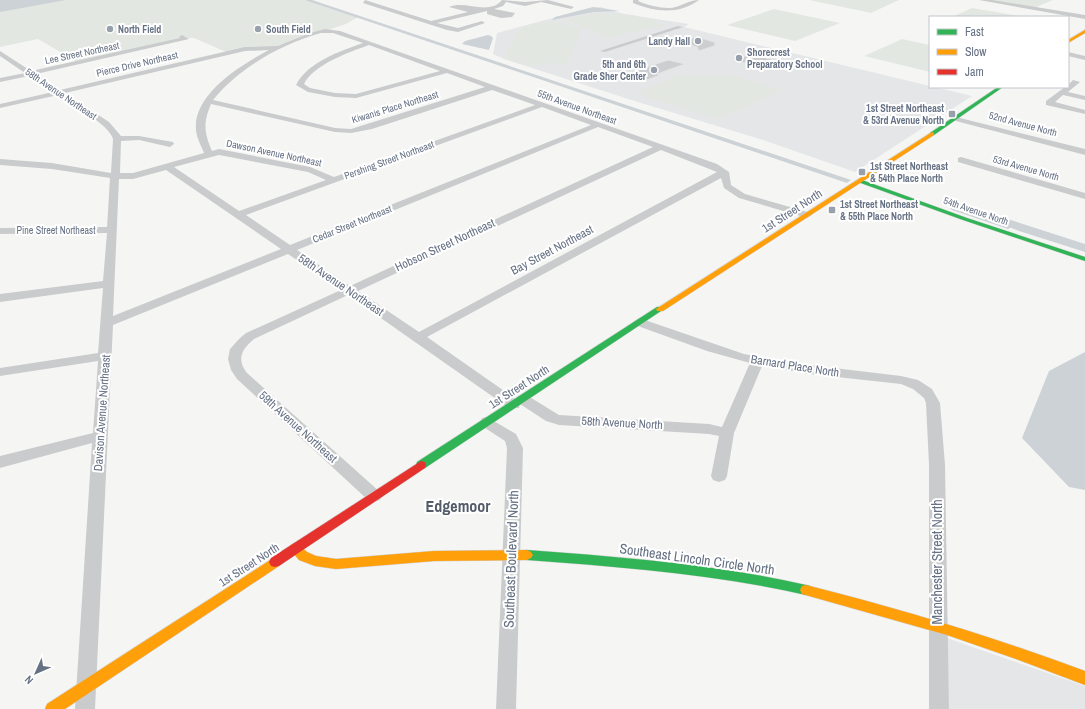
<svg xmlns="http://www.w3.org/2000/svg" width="1085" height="709" font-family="'Archivo Narrow',sans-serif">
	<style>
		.built { fill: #e5e6e7 }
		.green { fill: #e3e7e2 }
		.water { fill: #ccd2d6 }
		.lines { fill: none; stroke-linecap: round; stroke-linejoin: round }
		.canal { fill: #ccd2d6; fill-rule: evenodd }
		.building { fill: #cdcecf; stroke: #e4e5e4 }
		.fast-casing { stroke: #d1d2d3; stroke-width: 1 }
		.slow-casing { stroke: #d1d2d3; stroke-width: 1 }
		.jam-casing { stroke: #d1d2d3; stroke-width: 1 }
		.street { fill: #cacbcc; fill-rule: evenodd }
		.fast { fill: #30b455; fill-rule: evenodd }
		.slow { fill: #ff9f0a; fill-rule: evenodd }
		.jam { fill: #e5322d; fill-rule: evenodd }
		.poi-dot { fill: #98a0ab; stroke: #fff; stroke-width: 1.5 }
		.labels { text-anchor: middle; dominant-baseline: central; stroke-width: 4; stroke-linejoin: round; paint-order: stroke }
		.far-poi-label { font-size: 10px; font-weight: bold; fill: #667184; stroke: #fff; text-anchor: start }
		.far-street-label { font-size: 10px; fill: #667184; stroke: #fff }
		.street-label { font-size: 12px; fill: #667184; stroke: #fff }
		.near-street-label { font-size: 14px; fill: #667184; stroke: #fff }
		.near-neighbourhood-label { font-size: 16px; font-weight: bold; fill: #545c69; stroke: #fff }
	</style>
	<rect width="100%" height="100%" fill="#f5f6f4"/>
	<path class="built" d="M601,7l23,7 65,10 -5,3 288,69 -117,76 -92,-32 -135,-41 -124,-40 -11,-5 4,-21 93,-25z
		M947,638l138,48v23h-136z"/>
	<path class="green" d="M0,0h307l51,17 -12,7 -66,22 -54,6 -32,-14h-4l-111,25 -41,-24 -38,8z
		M809,0h90l-28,13z
		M982,0h71l-21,9z
		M972,8l53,9h-73z
		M774,9l66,14 -45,18 -68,-16z
		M601,13l32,2 33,10 -60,13 -41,-19z
		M552,22l15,2 14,5 -15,37 -7,-1 1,-3c-16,4 -39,6 -54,-4l-1,-5c16,-25 16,-30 47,-31z
		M902,39l28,6v27l-66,-16z
		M672,76h62l49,14 -64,29 -85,-26 38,-14 -3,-2z"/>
	<path class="water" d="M0,0h66l-66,12z
		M593,7l27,4 -27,1 -41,8 3,-3z
		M488,35l3,1 2,2 -4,12 -27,-6 3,-3z
		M958,203l127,41v8l-66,-21 -62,-24z
		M1085,352v138l-16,-3 -47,-49 27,-67z"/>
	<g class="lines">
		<path class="canal" d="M305,0h7l539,180 -4,3 -3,-1z
			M955,205l56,19 2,2 -5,3 -3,-1 -53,-18 -2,-2z"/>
	</g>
	<path class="building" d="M696,37l5,1 16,5 -3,1 3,1 -18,6 -2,-4 -16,-5z
		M748,55l11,1 22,6 -15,6 -32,-8z
		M668,60l17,4 -28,10 3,1 -13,5 -20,-6z"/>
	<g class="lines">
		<g class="fast-casing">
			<path id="fast" d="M998,87h5l-69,48h-4v-2z
				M858,180h4l105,38 118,39v4l-122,-41 -105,-38z
				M657,307h6l1,2 -239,159 -4,1 -4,-1 -1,-3 1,-3z
				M527,550c94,7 187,14 279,35l4,1 2,4 -2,4 -4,1c-92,-21 -185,-28 -279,-35l-4,-2 -2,-3 2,-3z"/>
		</g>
		<g class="slow-casing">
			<path id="slow" d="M1085,30v3l-17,10v-3z
				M932,132l2,1v2l-271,176h-6l-1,-2z
				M295,543l4,2 8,7 9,4 20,3 98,-8 93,-1 4,2 2,3 -2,3 -4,2 -93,1 -98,8 -21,-3 -16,-6 -10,-12 2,-3z
				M275,557l4,1 2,4 -2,4 -214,143h-20l2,-5z
				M806,585c95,24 188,52 279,86v14l-69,-26 -69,-24 -145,-41 -2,-4 2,-4z"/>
		</g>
		<g class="jam-casing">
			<path id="jam" d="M421,461l4,1 1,3 -1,3 -146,98 -4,1 -4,-1 -2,-4 2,-4z"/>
		</g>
		<path class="street" d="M365,0l66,21 37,-9 -19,-5c16,-7 40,9 53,-7l23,2 23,-2 26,7 -3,2 -30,-7 -16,4 -19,-4 -3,4 -9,3 21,4 -3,4 -11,1 -14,-4v-3l-50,12 21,5 24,-7 3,2 -27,9 -11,-2 -84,-27z
			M633,0h6l-1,1c9,4 21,7 31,7 10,0 19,-8 30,-8 -20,15 -44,12 -66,3z
			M979,0h13l93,15v4z
			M678,26l5,1 -78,25 -5,-1z
			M325,29l15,2 31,11 346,122 12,8 2,13 14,9 66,19 1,2 -5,3 -68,-20 -15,-10 -3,-10 -294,159 90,63 1,-4h10l31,19 150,9 13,3 28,-64 -43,-12 -72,-26 -2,-3 6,-4 105,36 48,9 109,13 17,4 14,9 8,14 5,62 4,244h-20v-244l-3,-62 -2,-5 -11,-9 -12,-5 -92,-10 -47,-8 -28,67 -7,43 -2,4 -6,2 -6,-2 -2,-4 8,-40 -10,-2 -150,-9 -13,-4 -26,-17 -1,4h-10l-161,-113 -94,44c-12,10 -18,20 -7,34l133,119 2,4 -2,4 -6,2 -6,-2 -131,-121 -6,-9 -3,-11 2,-10 10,-11 6,-5 95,-43 -53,-36 -175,71 -18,384h-20l17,-266 -92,25v-12l93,-23 5,-72 -98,15v-8l98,-15 5,-65 -103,14v-8l103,-13 4,-48 -107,1v-6l107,-1 3,-49 -58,-9 -52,-4v-6l52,4 59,10 2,-34c-3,-14 -43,-36 -55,-44l-58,13v-4l53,-12 -24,-16 -29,6v-4l25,-5 -25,-17v-5l31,20 149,-33 -1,-1 3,-2 7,4 -153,35 24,16 185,-43 33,-1 32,-13zM321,33h12l30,10c-23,8 -55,19 -67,42l12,7 27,5 21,1 91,-25 38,14 -134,42 -16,-1 -122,-28c26,-32 68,-56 108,-67zM369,45l71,26 -84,23 -21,-1 -25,-5 -6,-4c9,-19 45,-32 65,-39zM269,50c-28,15 -82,47 -72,86 2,6 5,12 7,17l-71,20h-13l1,-32 18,-1 31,7 4,-3 -1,-2 -34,-6h-18l-12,-14 -44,-29 180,-42zM492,90l43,15 -201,72 -24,-10 -91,-18 -7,2c-8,-19 -9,-28 -1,-47l124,28 16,1 21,-4zM542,107l49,18 -301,120 -44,-30zM598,127l55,20 -303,139 -53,-36zM661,150l56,22 -298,160 -61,-41zM219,155l89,17 18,8 -87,31 -65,-44zM166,170l115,79 -168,67 6,-137h14z
			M1068,52l17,4v4l-17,-4z
			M1073,80l7,2 -12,10 17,4v4l-22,-5 -8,7 30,8v4l-39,-9v-4l19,-14h3v-2z
			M952,116l133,33v6l-133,-35z
			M961,157l124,36v6l-127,-37v-4z
			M487,417l29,17 7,14 -7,261h-20l11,-261 -2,-7 -23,-15 -2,-4 2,-4z"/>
		<use href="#fast" class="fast"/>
		<use href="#slow" class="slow"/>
		<use href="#jam" class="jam"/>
	</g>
	<g class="poi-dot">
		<circle cx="110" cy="29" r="4"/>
		<circle cx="258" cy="29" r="4"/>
		<circle cx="698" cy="41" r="4"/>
		<circle cx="739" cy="58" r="4"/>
		<circle cx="654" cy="70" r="4"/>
		<rect x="948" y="110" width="8" height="8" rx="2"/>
		<rect x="858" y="168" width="8" height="8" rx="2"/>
		<rect x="828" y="206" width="8" height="8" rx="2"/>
	</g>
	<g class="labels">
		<g class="far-poi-label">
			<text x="118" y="29">North Field</text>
			<text x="266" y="29">South Field</text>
			<text x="690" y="41" text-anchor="end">Landy Hall</text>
			<text x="747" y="52">Shorecrest<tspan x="747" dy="12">Preparatory School</tspan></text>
			<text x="646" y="64" text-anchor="end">5th and 6th<tspan x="646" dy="12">Grade Sher Center</tspan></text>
			<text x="944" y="108" text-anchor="end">1st Street Northeast<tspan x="944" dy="12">&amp; 53rd Avenue North</tspan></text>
			<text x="870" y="166">1st Street Northeast<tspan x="870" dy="12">&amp; 54th Place North</tspan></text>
			<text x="840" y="204">1st Street Northeast<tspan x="840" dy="12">&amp; 55th Place North</tspan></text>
		</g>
		<g class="far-street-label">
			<text transform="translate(82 53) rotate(-12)">Lee Street Northeast</text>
			<text transform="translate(137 64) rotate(-13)">Pierce Drive Northeast</text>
			<text transform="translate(61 94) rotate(34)">58th Avenue Northeast</text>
			<text transform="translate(395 107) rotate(-17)">Kiwanis Place Northeast</text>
			<text transform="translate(577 107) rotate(20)">55th Avenue Northeast</text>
			<text transform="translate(1023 124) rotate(15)">52nd Avenue North</text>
			<text transform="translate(274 153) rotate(12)">Dawson Avenue Northeast</text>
			<text transform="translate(389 160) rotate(-20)">Pershing Street Northeast</text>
			<text transform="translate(1026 168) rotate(16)">53rd Avenue North</text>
			<text transform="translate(976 211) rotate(19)">54th Avenue North</text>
			<text transform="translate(352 224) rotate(-22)">Cedar Street Northeast</text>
			<text x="56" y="230">Pine Street Northeast</text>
		</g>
		<g class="street-label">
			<text transform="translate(792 211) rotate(-33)">1st Street North</text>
			<text transform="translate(445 245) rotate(-25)">Hobson Street Northeast</text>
			<text transform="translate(552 250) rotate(-28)">Bay Street Northeast</text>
			<text transform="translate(341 285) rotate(34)">58th Avenue Northeast</text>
			<text transform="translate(795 366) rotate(9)">Barnard Place North</text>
			<text transform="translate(519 387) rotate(-33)">1st Street North</text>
			<text transform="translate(102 413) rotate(-86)">Davison Avenue Northeast</text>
			<text transform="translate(622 423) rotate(3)">58th Avenue North</text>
			<text transform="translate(298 427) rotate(42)">59th Avenue Northeast</text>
			<text transform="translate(249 565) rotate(-33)">1st Street North</text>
		</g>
		<g class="near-street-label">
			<text transform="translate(511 559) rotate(-88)">Southeast Boulevard North</text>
			<text transform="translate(697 559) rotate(8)">Southeast Lincoln Circle North</text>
			<text transform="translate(937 562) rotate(-90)">Manchester Street North</text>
		</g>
		<g class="near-neighbourhood-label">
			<text x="458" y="506">Edgemoor</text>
		</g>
	</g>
	<rect x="929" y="16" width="140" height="72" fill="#ffffff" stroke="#c2c6ce"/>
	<rect x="937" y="29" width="20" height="6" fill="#30b455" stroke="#c2c6ce"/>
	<text x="965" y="36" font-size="12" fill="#667184">Fast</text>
	<rect x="937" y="49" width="20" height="6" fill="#ff9f0a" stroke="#c2c6ce"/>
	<text x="965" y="56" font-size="12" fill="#667184">Slow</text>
	<rect x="937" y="69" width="20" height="6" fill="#e5322d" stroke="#c2c6ce"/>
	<text x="965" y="76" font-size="12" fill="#667184">Jam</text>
	<g transform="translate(36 673) rotate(225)" stroke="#ffffff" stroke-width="3" paint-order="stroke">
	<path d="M0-3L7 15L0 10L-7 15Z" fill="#667184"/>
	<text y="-6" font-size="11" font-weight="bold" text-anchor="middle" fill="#667184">N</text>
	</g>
</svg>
